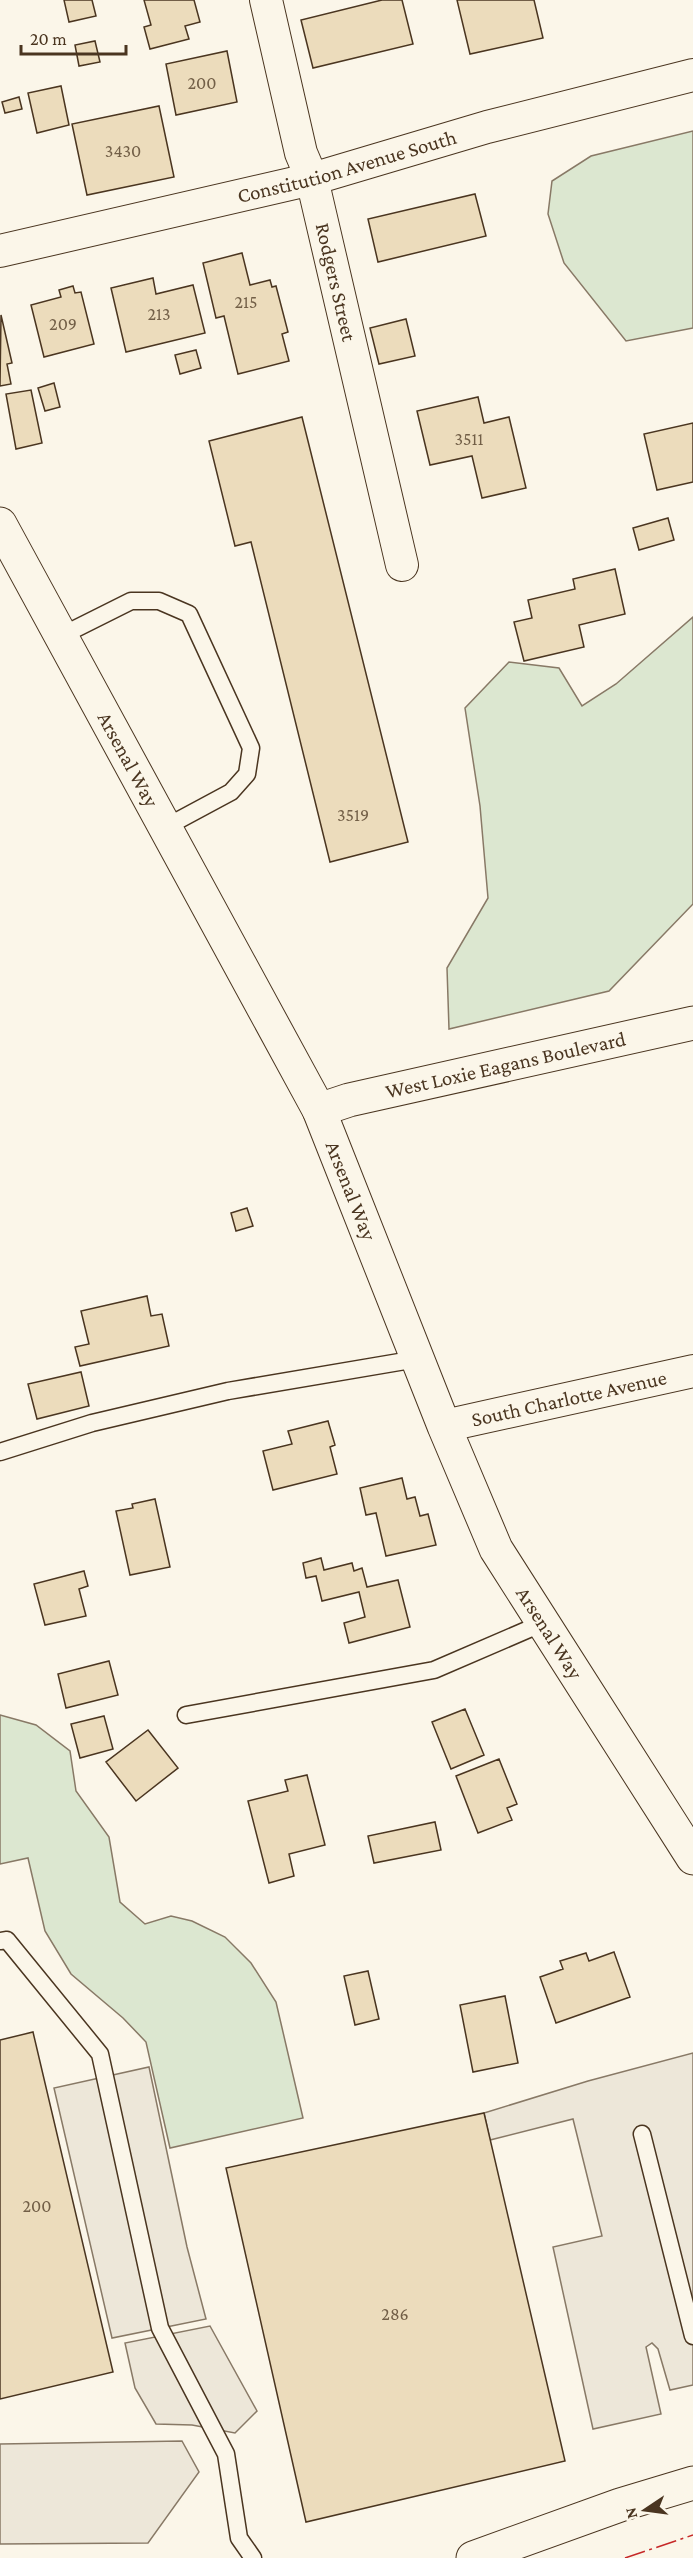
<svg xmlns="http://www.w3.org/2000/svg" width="693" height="2558" font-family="'Crimson Pro',serif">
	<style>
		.green { fill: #dce7d0; stroke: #887966; stroke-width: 1.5 }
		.parking { fill: #ede7d9; stroke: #887966; stroke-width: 1.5 }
		.building { fill: #ecdcbc; stroke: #4a3520; stroke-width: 1.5 }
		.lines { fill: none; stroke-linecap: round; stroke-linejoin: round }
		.service-casing { stroke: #4a3520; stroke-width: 19 }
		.minor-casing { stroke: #4a3520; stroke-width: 34 }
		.secondary-casing { stroke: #4a3520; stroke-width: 35 }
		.primary-casing { stroke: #4a3520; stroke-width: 35 }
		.service { stroke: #fbf6e9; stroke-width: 16 }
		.minor { stroke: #fbf6e9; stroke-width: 32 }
		.secondary { stroke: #fbf6e9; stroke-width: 33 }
		.primary { stroke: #fbf6e9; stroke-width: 33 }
		.power { stroke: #c62828; stroke-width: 1.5; stroke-dasharray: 21 4.5 3 4.5; stroke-linecap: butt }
		.labels { text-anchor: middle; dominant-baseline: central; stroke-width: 4.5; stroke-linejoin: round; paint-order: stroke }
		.number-label { font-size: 18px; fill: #725f47 }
		.street-label { font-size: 21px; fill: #4a3520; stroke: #fbf6e9 }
	</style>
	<rect width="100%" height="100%" fill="#fbf6e9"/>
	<path class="green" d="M693,131v197l-67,13 -62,-78 -16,-49 4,-33 39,-25z
		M693,617v287l-84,87 -160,38 -2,-61 41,-70 -8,-92 -15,-98 44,-46 50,6 23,38 34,-22z
		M0,1715l36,10 34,26 6,40 33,46 11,65 25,22 26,-8 21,5 33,16 26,26 25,39 27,116 -133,30 -24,-106 -23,-24 -52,-44 -26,-43 -17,-73 -28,6z"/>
	<path class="parking" d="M693,2053v332l-23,5 -12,-41 -6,-6 -6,4 15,67 -68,15 -40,-182 49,-11 -29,-117 -83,21 -6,-27 104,-32z
		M149,2067l38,180 19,72 -94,19 -58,-250z
		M210,2326l47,85 -22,22 -43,-8 -36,-1 -21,-36 -10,-45z
		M182,2441l17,31 -51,71 -148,1v-100z"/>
	<path class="building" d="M64,0h28l4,16 -27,6z
		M144,0h50l6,22 -15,4 4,13 -39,10 -6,-22 7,-2z
		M382,0h20l11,44 -100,24 -12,-48z
		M457,0h77l9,38 -73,16z
		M95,41l5,21 -21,4 -4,-21z
		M227,51l10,51 -61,13 -10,-51z
		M61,86l8,39 -32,8 -9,-40z
		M19,97l3,12 -17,4 -3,-11z
		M159,106l15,71 -87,18 -15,-71z
		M475,194l11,42 -108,26 -10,-43z
		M242,253l8,32 20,-5 2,7 4,-1 12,46 -6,2 7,27 -51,13 -14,-58 -8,2 -13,-55z
		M153,278l3,16 37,-9 12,48 -79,19 -15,-64z
		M73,286l2,7 6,-1 13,52 -50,13 -13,-52 30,-8 -2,-7z
		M1,315l11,48 -5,1 4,20 -11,2z
		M406,319l9,37 -36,8 -9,-36z
		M196,350l5,18 -21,6 -5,-19z
		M54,383l6,24 -15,4 -7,-23z
		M31,390l11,53 -26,6 -10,-55z
		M478,397l6,26 25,-6 17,71 -44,10 -10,-42 -42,9 -13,-54z
		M302,417l106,425 -78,20 -79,-320 -16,4 -26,-105z
		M693,423v59l-36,8 -13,-56z
		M668,518l6,22 -35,10 -6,-22z
		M615,569l10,45 -46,11 5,22 -60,14 -10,-39 18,-4 -4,-18 47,-11 -2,-10z
		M247,1208l6,18 -17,5 -5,-18z
		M147,1296l4,20 11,-2 7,32 -89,20 -5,-19 14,-3 -8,-33z
		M81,1372l8,34 -52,13 -9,-35z
		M328,1421l7,24 -5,2 7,27 -64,16 -10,-39 29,-7 -4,-13z
		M402,1478l5,21 8,-2 5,19 8,-2 8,31 -50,11 -10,-43 -10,2 -6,-27z
		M155,1499l15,68 -40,8 -14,-64 17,-3 -1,-4z
		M321,1558l3,12 28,-7 2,8 8,-3 5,19 31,-7 12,47 -61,16 -5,-20 21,-6 -6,-25 -37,9 -6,-25 -10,2 -3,-15z
		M84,1571l4,15 -9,3 7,27 -41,9 -11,-41z
		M109,1661l9,34 -52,13 -8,-34z
		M465,1709l19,46 -33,14 -19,-47z
		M104,1716l9,33 -33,9 -9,-34z
		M148,1730l30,38 -42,33 -30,-39z
		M499,1759l18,45 -10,4 5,12 -34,13 -22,-57z
		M307,1775l18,70 -36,9 5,22 -25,7 -21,-82 40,-10 -3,-11z
		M435,1822l6,28 -67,13 -6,-27z
		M614,1952l16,45 -74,26 -16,-46 23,-8 -3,-8 26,-8 3,8z
		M368,1971l11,48 -24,6 -11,-49z
		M505,1996l13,67 -45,9 -13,-67z
		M33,2032l80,340 -113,27v-359z
		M484,2113l81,348 -259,61 -80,-354z"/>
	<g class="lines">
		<g class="service-casing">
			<path id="service" d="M61,636l70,-35h28l30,13 62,134 -4,26 -16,18 -67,36
				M0,1452l92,-29 136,-32 189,-32
				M186,1715l248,-45 109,-47
				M0,1941l7,-1 93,114 60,274 66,126 13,84 14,20
				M642,2134l51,202"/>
		</g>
		<g class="minor-casing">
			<g id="minor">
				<path id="s1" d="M266,0l35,153 11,26 90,386"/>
				<path id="s2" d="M0,251l312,-72 175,-52 206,-52"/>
				<path id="s3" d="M444,1426l249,-55"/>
			</g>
		</g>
		<g class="secondary-casing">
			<g id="secondary">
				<path id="s4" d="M0,524l319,586 125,316 52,123 197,309"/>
				<path d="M473,2558l147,-53 73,-22"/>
			</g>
		</g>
		<g class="primary-casing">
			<g id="primary">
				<path id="s5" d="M319,1110l30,-10 344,-77"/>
			</g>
		</g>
		<use href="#service" class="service"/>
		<use href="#minor" class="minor"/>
		<use href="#secondary" class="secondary"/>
		<use href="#primary" class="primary"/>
		<path class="power" d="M625,2558l68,-23"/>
	</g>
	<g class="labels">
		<g class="number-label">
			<text x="202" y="83">200</text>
			<text x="123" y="151">3430</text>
			<text x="246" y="302">215</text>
			<text x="159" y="314">213</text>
			<text x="63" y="324">209</text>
			<text x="469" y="439">3511</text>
			<text x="353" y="815">3519</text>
			<text x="37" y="2206">200</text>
			<text x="395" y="2314">286</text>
		</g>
		<g class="street-label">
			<text stroke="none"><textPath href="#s2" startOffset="357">Constitution Avenue South</textPath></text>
			<text stroke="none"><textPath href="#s1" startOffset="291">Rodgers Street</textPath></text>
			<text stroke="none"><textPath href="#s4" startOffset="268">Arsenal Way</textPath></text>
			<text stroke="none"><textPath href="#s5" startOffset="192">West Loxie Eagans Boulevard</textPath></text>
			<text stroke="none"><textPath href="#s4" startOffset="754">Arsenal Way</textPath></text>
			<text stroke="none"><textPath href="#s3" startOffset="128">South Charlotte Avenue</textPath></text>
			<text stroke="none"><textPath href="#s4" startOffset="1240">Arsenal Way</textPath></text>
		</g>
	</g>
	<g transform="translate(645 2510) rotate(257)" stroke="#fbf6e9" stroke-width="4.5" paint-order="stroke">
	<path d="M0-4.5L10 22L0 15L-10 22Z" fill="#4a3520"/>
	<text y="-9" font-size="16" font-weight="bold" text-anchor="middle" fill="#4a3520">N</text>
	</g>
	<path d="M21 45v9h105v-9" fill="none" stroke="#4a3520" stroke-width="3"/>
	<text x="30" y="45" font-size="18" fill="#4a3520" stroke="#fbf6e9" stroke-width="4.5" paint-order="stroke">20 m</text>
</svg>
